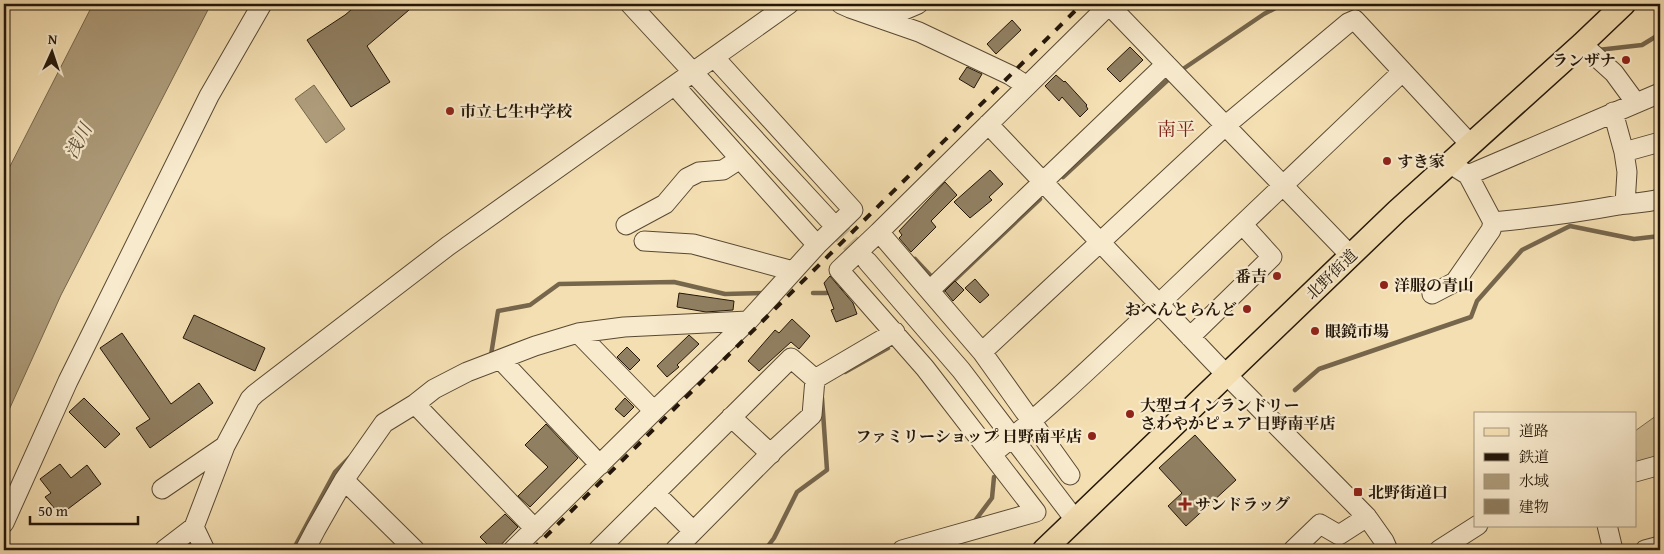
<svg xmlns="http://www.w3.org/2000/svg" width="1664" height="554" font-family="'Gentium Book Plus','Noto Serif JP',serif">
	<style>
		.green { fill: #d1bd95; stroke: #7a6a4f }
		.water { fill: #ad9b79; stroke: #76664c }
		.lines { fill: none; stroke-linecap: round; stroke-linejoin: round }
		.stream { stroke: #76664c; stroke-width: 4.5 }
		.building { fill: #907f61; stroke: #241709 }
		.minor-tunnel { stroke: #cab790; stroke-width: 19; stroke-dasharray: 19 9; stroke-linecap: butt }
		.minor-casing { stroke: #584933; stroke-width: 21 }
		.major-casing { stroke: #241709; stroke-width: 25 }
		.minor { stroke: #f8eacd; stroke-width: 19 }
		.major { stroke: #f4dfb2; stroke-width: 22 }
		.rail { stroke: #241709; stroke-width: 4; stroke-dasharray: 9 9; stroke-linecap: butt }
		.poi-dot { fill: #8f2418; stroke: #f8eacd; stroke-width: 2 }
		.labels { text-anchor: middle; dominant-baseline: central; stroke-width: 4.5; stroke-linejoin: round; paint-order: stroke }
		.poi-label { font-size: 16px; font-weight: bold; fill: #241709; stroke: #f8eacd; text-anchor: start }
		.street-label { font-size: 16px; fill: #241709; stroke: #f8eacd }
		.water-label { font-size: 18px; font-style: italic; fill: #5b4c36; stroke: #f8eacd }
		.quarter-label { font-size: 19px; fill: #7a1f14; stroke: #f8eacd }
	</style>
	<rect width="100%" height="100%" fill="#f4dfb2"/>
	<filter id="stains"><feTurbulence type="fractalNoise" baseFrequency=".004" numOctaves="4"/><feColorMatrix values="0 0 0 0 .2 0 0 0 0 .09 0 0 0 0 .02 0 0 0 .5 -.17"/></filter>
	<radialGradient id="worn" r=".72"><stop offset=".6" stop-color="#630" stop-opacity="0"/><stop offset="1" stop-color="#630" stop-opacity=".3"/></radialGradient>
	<path class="green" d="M1660,413v44l-24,9 -1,-35z"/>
	<path class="water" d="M93,4h118l-150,291 -57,126v-243z
		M314,85l31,44 -19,14 -31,-44z"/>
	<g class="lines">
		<path class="stream" d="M1598,50l44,-5 18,-11
			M1183,69l81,-55 19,-10
			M1063,177l107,-99
			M915,259l15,16
			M944,290l96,-91
			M813,293h13l18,-5
			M488,356l3,-1 7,-44 32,-6 29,-21 115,-2 51,12 41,-1
			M845,372l43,-24
			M1295,390l24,-21 152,-52 6,-16 45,-51 48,-24 64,13 26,-3
			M974,522l18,-24 2,-21
			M293,550l42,-78 14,-14
			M765,550l9,-12 23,-46 30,-22 -5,-72"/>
	</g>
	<path class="building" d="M358,4h58l-49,42 23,36 -39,25 -44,-67 38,-25z
		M1012,20l9,10 -25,24 -9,-10z
		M1130,47l13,13 -23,22 -13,-13z
		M967,67l15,7 -8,14 -15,-9z
		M1056,75l8,7 1,-1 22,24 -1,1 2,3 -8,8 -18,-20 -3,4 -14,-15z
		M990,170l13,14 -14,13 3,3 -22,18 -16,-16z
		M945,182l12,13 -26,26 5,6 -25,25 -12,-14 3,-3 -3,-4z
		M830,276l23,27 4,11 -21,8 -5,-12 3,-1 -10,-26z
		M975,279l14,16 -9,8 -15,-15z
		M955,281l9,9 -11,11 -8,-10z
		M679,293l55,8 -1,9 -27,2 -29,-5z
		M194,315l71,33 -10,23 -72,-33z
		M792,319l18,17 -11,13 -8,-7 -32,29 -11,-10 27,-31 4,3z
		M122,333l49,71 28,-21 14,20 -63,45 -14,-20 14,-9 -50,-71z
		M689,335l10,9 -22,21 2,2 -12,10 -10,-11z
		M627,347l13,13 -10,10 -13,-13z
		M84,398l36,36 -15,14 -36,-36z
		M625,398l9,9 -10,10 -9,-8z
		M546,424l32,34 -48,49 -12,-11 30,-29 -23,-22z
		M1195,435l41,45 -50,46 -18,-20 14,-13 -23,-25z
		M60,464l11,14 16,-13 14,19 -41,31 -15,-18 6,-4 -11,-14z
		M505,514l13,13 -22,23h-3l-13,-13z"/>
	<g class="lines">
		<path class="minor-tunnel" d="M831,222l36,39"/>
		<g class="minor-casing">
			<path id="minor" d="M630,4l201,218
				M841,4l9,4 69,24 91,43 17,11
				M1109,5l241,250
				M883,19l35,-15
				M1582,44l32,29 22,30
				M675,86l142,159
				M1613,112l11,40 3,20 -2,32
				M988,124l226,238 153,155 17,24 4,9
				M1624,152l36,-10
				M1449,163l19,12 25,47c42,-4 83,-9 126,-17 15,-2 26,-2 41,-6
				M1468,175l192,-82
				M626,225l39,-21 22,-26 12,-6 24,-2 17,-11
				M879,232l231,-228
				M644,241l49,3 100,27
				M867,261l94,109 115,151
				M930,290l236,-226
				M1432,294l23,-12 36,-52 2,-8
				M578,333l76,78
				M1190,337l82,-80 -29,-32
				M982,352l243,-226 123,-103 7,-3 115,124
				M501,360l99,105
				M415,404l120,125
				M731,417l40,37
				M992,454c61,-49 117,-104 174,-157 79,-75 158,-150 236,-225
				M1635,472l25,-7
				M344,480l71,70
				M162,489l63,-43
				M655,493l38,38
				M4,523l64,-142 141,-285 53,-92
				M1607,525l6,25
				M194,527l11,23
				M164,550l30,-23 31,-81 25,-47 5,-5 193,-148 341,-242
				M305,550l11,-21 28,-49 40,-57 31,-19 19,-15 33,-17 68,-26 43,-13 46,-6 124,-6
				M513,550l141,-139 94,-90 69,-76 36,-35 -139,-153
				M598,550l193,-192 24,21
				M675,550l100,-101 37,-34 3,-36 80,-47
				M902,550l134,-38 -111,-144 -86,-98 40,-38 103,120 88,123
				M1293,550l27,-26 19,11 28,-18
				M1439,550l39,-25
				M1645,550l15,-4"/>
		</g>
		<g class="major-casing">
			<path id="major" d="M1044,550l353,-339 185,-167 42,-40"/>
		</g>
		<use href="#minor" class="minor"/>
		<use href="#major" class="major"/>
		<path class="rail" d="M532,550l550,-546"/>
	</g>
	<g class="poi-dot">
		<circle cx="1626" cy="60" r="5"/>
		<circle cx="450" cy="111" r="5"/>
		<circle cx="1387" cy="161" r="5"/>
		<circle cx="1277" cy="276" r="5"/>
		<circle cx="1384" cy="285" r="5"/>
		<circle cx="1247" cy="309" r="5"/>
		<circle cx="1315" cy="331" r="5"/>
		<circle cx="1130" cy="414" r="5"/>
		<circle cx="1092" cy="436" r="5"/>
		<rect x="1353" y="487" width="10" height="10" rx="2.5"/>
		<path d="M1182.5 496.5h5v5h5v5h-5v5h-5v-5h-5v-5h5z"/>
	</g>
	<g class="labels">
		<g class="poi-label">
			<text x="1616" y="60" text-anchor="end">ランザナ</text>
			<text x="460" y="111">市立七生中学校</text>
			<text x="1397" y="161">すき家</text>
			<text x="1267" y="276" text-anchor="end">番吉</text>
			<text x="1394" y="285">洋服の青山</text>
			<text x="1237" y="309" text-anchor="end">おべんとらんど</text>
			<text x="1325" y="331">眼鏡市場</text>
			<text x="1140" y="405">大型コインランドリー<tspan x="1140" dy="18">さわやかピュア 日野南平店</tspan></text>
			<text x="1082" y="436" text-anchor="end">ファミリーショップ 日野南平店</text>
			<text x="1368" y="492">北野街道口</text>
			<text x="1195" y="504">サンドラッグ</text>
		</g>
		<g class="street-label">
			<text transform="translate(1331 274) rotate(-44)">北野街道</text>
		</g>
		<g class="water-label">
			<text transform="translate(78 141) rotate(-62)">浅川</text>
		</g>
		<g class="quarter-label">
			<text x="1176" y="129">南平</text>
		</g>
	</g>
	<rect width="1664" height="554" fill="none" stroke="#f4dfb2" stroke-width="20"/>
	<rect x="5" y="5" width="1654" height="544" fill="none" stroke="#241709" stroke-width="2.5"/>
	<rect x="10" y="10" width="1644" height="534" fill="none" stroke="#241709"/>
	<rect x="1474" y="412" width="162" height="115" fill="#f8eacd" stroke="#a3967f"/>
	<rect x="1484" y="428" width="25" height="8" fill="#f4dfb2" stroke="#a3967f"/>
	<text x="1519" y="436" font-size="15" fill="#241709">道路</text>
	<rect x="1484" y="453" width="25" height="8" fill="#241709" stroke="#a3967f"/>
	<text x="1519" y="462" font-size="15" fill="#241709">鉄道</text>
	<rect x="1484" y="474" width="25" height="15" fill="#ad9b79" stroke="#a3967f"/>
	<text x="1519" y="486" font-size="15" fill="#241709">水域</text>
	<rect x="1484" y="499" width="25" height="15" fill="#907f61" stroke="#a3967f"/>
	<text x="1519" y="512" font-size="15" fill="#241709">建物</text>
	<g transform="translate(52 52) rotate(3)" stroke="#f8eacd" stroke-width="4" paint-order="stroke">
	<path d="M0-4L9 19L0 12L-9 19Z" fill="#241709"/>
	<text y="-8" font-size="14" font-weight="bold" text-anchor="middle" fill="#241709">N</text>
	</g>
	<path d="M30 516v8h108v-8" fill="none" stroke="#241709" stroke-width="2.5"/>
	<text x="38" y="516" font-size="15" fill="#241709" stroke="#f8eacd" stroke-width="4" paint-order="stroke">50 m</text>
	<rect width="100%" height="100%" filter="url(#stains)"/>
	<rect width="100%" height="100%" fill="url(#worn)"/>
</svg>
